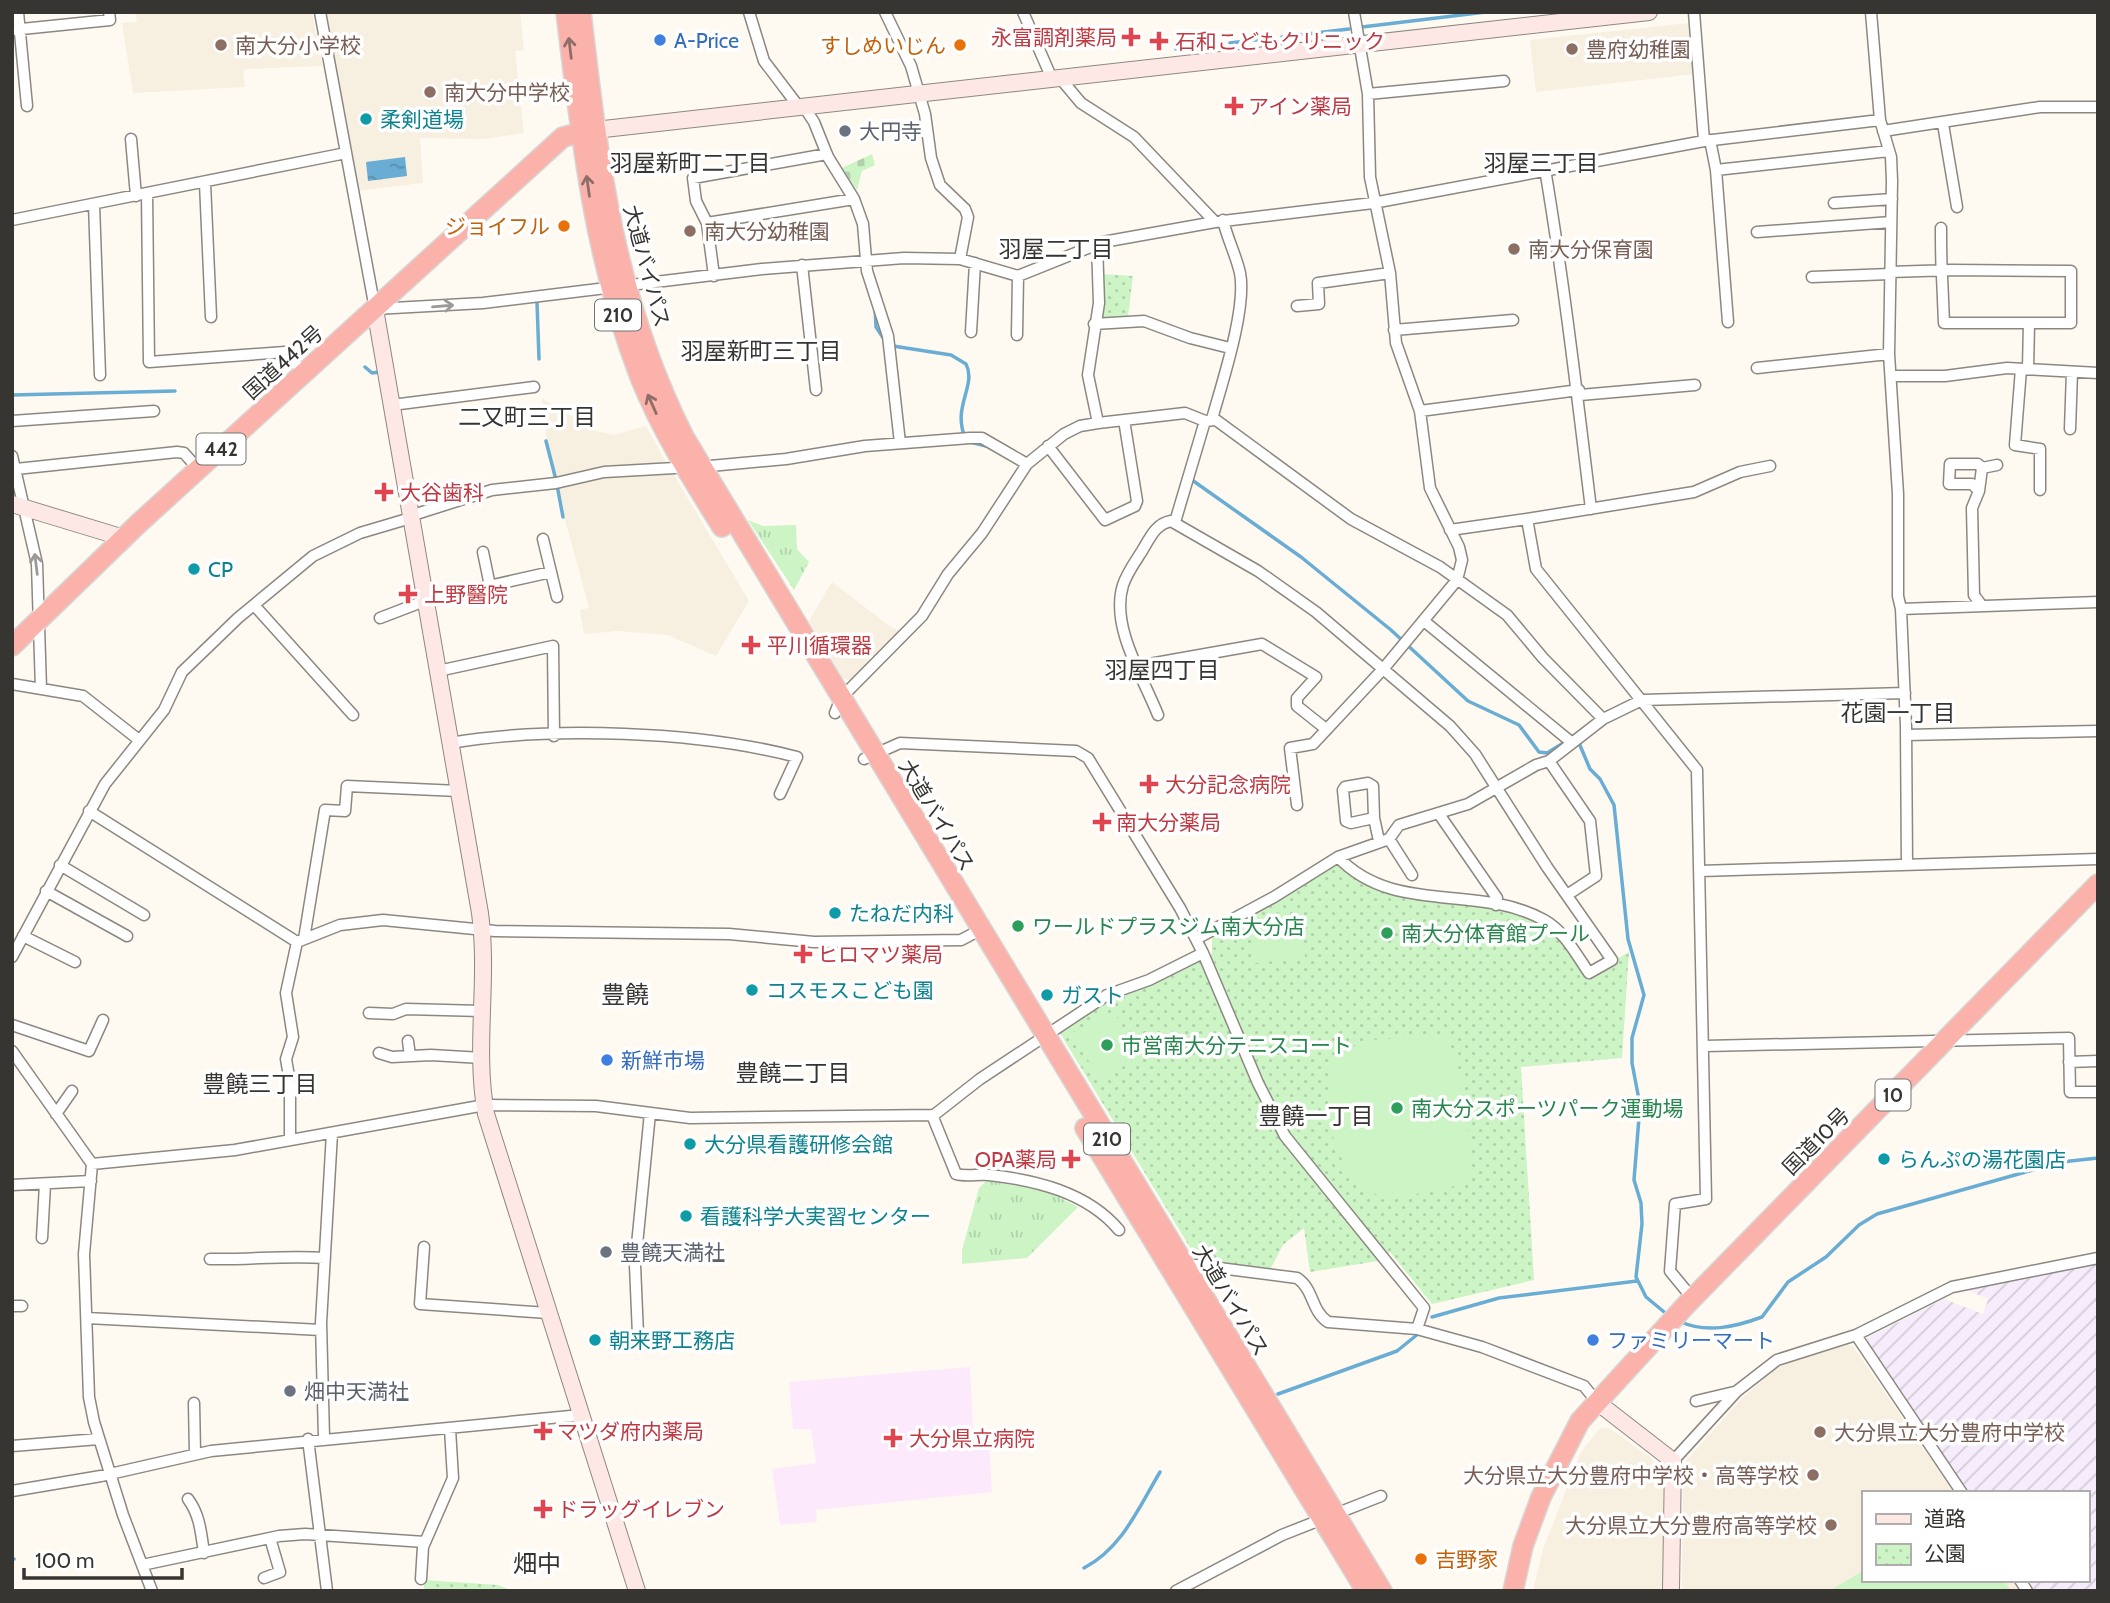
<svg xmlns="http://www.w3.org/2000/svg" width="2110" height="1603" font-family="Cabin,'Noto Sans JP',sans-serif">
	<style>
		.built { fill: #f7efe0 }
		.industrial { fill: url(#industrial-furrows) }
		.medical { fill: #fceafc }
		.grass { fill: url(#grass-tufts) }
		.cemetery { fill: url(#cemetery-stones) }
		.park { fill: url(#park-dots) }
		.garden { fill: #ccf4c5 }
		.water { fill: url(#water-ripples) }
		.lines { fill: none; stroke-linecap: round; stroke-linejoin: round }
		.stream { stroke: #69add4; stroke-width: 3.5 }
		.street-casing { stroke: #8c8881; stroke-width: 13 }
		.secondary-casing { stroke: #8c8881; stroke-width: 18 }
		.highway-casing { stroke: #d7d7d6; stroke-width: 22 }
		.street { stroke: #fff; stroke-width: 10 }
		.secondary { stroke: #fee8e6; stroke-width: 16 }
		.highway { stroke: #fbb2aa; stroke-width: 19 }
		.oneway { stroke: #8f6d68 }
		.oneway2 { stroke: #9b9a98 }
		.health-dot { fill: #e0444e; stroke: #fff; stroke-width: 2.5 }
		.shop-dot { fill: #3f7fe0; stroke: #fff; stroke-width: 2.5 }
		.education-dot { fill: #8d6e63; stroke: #fff; stroke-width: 2.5 }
		.food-dot { fill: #e8710a; stroke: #fff; stroke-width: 2.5 }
		.culture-dot { fill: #0f9aa8; stroke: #fff; stroke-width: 2.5 }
		.worship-dot { fill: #6b7280; stroke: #fff; stroke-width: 2.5 }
		.leisure-dot { fill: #2e9e5b; stroke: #fff; stroke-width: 2.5 }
		.labels { text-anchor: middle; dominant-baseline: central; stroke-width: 7; stroke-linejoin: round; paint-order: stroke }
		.shield { fill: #fff; stroke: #737270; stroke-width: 2 }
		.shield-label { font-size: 19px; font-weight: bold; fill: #373532 }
		.health-label { font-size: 21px; fill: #be3a42; stroke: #fff; text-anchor: start }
		.shop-label { font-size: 21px; fill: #366cbe; stroke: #fff; text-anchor: start }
		.education-label { font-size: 21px; fill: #785e54; stroke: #fff; text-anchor: start }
		.food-label { font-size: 21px; fill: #c56008; stroke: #fff; text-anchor: end }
		.culture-label { font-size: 21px; fill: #0d838f; stroke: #fff; text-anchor: start }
		.worship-label { font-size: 21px; fill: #5b616d; stroke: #fff; text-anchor: start }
		.street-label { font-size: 21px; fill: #373532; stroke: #fff }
		.leisure-label { font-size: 21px; fill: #27864d; stroke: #fff; text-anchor: start }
		.neighbourhood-label { font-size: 23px; fill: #373532; stroke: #fff }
		.quarter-label { font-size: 24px; fill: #373532; stroke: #fff }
	</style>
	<defs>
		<pattern id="industrial-furrows" width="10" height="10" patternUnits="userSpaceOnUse" patternTransform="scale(1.75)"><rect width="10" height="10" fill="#f6ecfc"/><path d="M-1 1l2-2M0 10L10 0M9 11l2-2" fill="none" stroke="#d4cbd8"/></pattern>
		<pattern id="grass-tufts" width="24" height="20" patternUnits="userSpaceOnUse" patternTransform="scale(1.75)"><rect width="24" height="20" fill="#ccf4c5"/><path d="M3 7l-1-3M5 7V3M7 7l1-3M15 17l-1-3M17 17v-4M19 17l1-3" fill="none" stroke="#b0d2aa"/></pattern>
		<pattern id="cemetery-stones" width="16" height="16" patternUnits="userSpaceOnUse" patternTransform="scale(1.75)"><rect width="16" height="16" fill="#ccf4c5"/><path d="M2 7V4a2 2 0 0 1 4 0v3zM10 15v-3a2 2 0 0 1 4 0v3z" fill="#b0d2aa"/></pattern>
		<pattern id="park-dots" width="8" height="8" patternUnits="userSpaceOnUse" patternTransform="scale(1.75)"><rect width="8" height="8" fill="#ccf4c5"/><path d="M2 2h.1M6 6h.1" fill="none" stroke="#b0d2aa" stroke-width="1.8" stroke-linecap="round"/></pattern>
		<pattern id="water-ripples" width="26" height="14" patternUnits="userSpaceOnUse" patternTransform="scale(1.75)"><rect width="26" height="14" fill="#69add4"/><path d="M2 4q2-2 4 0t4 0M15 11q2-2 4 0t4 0" fill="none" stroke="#578ead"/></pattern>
	</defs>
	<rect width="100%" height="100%" fill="#fefaf2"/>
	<path class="built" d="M135,12h177l10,54 -76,3 -3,3 2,15 -112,6 -11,-70 15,-1z
		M326,12h194l4,38 -9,1 9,82 -40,6 -64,-1 3,45 -66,8z
		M1689,23l5,51 -158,18 -6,-52z
		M542,398l54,33 18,4 32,-9 22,40 -110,15 -11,-41z
		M671,470l78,131 -33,55 -48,-21 -50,-4 -34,3 -4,-24 9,-2 -24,-89 -6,-35 45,-10z
		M832,582l60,46 7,2 -46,52 -10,-4 -34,-57z
		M1846,1345l7,1 101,147h-91v87h152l7,11h-340l1,-123 3,-7 56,-63 34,-29 19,-9z
		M1600,1428h9l42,30 12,18 1,115h-131l10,-42 38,-97z"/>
	<path class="industrial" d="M2098,1263v328h-63l-7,-11h59v-87h-119l-103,-154 79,-40 39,15 5,-15 -24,-10z"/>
	<path class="medical" d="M970,1367l4,81 15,-1 3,45 -176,18 1,12 -37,3 -8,-56 44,-6 -5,-34h-18l-4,-47z"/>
	<path class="grass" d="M748,520l15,6 33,-1 1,24 12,13 -15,28z
		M986,1181l59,9 33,17 -51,51 -65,6v-14l17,-62z"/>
	<path class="cemetery" d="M872,154l3,11 -13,6 -5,19 -15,-22z"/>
	<path class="park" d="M1103,274l30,2 -5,40 -30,5z
		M1336,863c55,56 145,25 207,60 20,11 33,34 46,52l40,-23 -7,106 -101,9 13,213 -102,24 -42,-52 -12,9 -68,11 -6,-44 -21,17 -13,25 -73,-11 -137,-226 49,-34 42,-14 61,-31v-18l68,-36z
		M425,1580l73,5 15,6h-89z"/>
	<path class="garden" d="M1302,925l3,33 -50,5 -3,-32z
		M1113,1011l28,45 -41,24 -28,-47z
		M1447,1036l19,58 4,89 -78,16 -27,-8 -22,-29 -16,-40 2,-45 7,-23 32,-14z
		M1863,1571v9h141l7,11h-182z"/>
	<path class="water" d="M405,157l2,19 -39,5 -2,-19z"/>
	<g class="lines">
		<path class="stream" d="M1362,27l124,-15
			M1282,37l67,-8
			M1230,43l41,-5
			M1176,49l43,-5
			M537,302l2,57
			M875,307l1,20 8,12
			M893,346l58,9 15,9c11,21 -14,43 -1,73
			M365,367l7,6 7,-1
			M12,395l163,-4
			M546,441l10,39
			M970,442l16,4
			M1192,480l109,77 90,73 77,71 51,24 20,27 8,1 18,-11
			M557,485l6,32
			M1579,743l11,26 10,10 14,26 14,134 16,56 -12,43v25l8,42 -6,75 7,23 1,21 -6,53 10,20 23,19
			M1432,1317l67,-19 138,-17
			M1679,1321c27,13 56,6 83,-4l26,-35 38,-25 33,-32 18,-11 184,-52 37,-4
			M1278,1394l119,-43 21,-17
			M12,1558l2,1
			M1084,1568c38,-20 54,-59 76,-96"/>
		<g class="street-casing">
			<path id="street" d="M18,12l9,94
				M320,12l55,297 108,-6 279,-34 142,-11 56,1 58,17 85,-34 112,-20
				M749,12l15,49 35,46
				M885,12l26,54 14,48 6,44 9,27 25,24 3,8 -8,42
				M1023,12l29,67
				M1694,12l10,129
				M1871,12l9,108 11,37 1,24 -3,173 9,140v102l3,13 5,117 1,139
				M12,30l98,-10 -1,-8
				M1060,78l21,25 53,34 81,85 158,-19 331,-62 176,-21
				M1368,94l136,-13
				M804,107l10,15 14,35 26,42 9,25 4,47 21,65 12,107
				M1943,124l14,83
				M1883,131l157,-24h58
				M131,139l5,57
				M1710,140l6,30 12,152
				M1545,169c19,113 32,226 46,340
				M1716,170l173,-19
				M205,183l6,134
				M147,194l2,168 136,-10 19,21
				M1834,203l58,-4
				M94,204l6,171
				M12,220l334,-67
				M707,223l147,-24
				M1757,232l134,-10
				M802,265l14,125
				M1890,272l61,-2 120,1v52h-127l-2,-47c-1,-16 -1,-32 -1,-48
				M714,276l-7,-53 -11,-22 -3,-23 134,-24
				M1812,277l78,-3
				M1297,306l22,-2 -1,-21 72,-10
				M1094,324l50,-3 46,17 40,10
				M1394,330l119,-10
				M971,332l4,-69
				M1017,335l1,-59
				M1757,368l132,-14
				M2021,369l-6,76 25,4v41
				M2028,369l1,-46
				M1891,376h54l62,-8 91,5
				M1580,395l115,-10
				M392,405l142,-18
				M1420,411l159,-21
				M1212,419c10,-36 35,-111 28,-146 -4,-18 -13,-35 -17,-53
				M12,421l142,-10
				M1098,423l87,-10 20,8
				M2070,429l2,-57
				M1048,446l57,74 30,-14 2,-5 -13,-81
				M12,456l25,108 4,125
				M1982,468l15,-3
				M16,469l161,-17 7,1 14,16
				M702,473l8,-7 76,-7 79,-13 105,-8h12l45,26
				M1979,491l-7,-7h-23l1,-20h28l4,4 -3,23 -7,17 2,87 8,11
				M413,515l79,-25 64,-7 48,-11 71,-4 11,-8
				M1527,519l167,-27 46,-20 30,-6
				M1175,522l30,-101 11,-1 135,99 89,48 67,48 36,43 60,61
				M1450,530l77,-11 9,50 161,201 9,429 -31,5 -5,67 23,28
				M543,539l14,58
				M483,552l7,34
				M254,605l99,110
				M1901,609l197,-7
				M380,618l47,-18 124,-28
				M1424,621l147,121
				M1138,666l124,-22 54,33 -19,21v8l29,23
				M438,671l115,-25 1,90
				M12,684l71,12 56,44
				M835,713l6,-15 81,-82 26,-42 34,-41 45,-69 37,-30 16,-8 18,-3 -10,-48 11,-72 -2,-59
				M1158,715c-15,-38 -48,-89 -35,-130 4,-12 12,-23 19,-34 8,-13 13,-27 29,-30l87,50 58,41 134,114 25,28 72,113 65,93 -23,13c-13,-19 -25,-42 -45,-53 -66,-37 -150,-4 -206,-63l-64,40 -78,42
				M1906,735l192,-4
				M450,743c101,-17 248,-12 347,14l-17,37
				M1549,761l41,60 6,55 -29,19
				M1297,805l-7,-57 23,-4 71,-76 73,-88 5,-20 -3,-13 -29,-59 -10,-77 -24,-68 -6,-70 -20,-96 -2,-83 -14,-82
				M89,811l208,131
				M1439,814l58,84 -1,7
				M1374,818l-1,-32 -5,-3 -23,4 -2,3 3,31 5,2 23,-5 5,23
				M1389,839l23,36
				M1338,857l51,-18 10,-14 69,-21 68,-39 13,-4 54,-42 39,-19 263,-7
				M60,865l84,50
				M1700,871l398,-12
				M46,891l81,45
				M23,936l52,26
				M304,939l21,-129 20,1 2,-25 112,5
				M1203,953l55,130 27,53 139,172 -7,21
				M12,957l93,-173 59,-74 18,-38 56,-54 75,-62 47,-23 54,-16
				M369,1013l24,1 13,-5 76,2
				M12,1025l77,26 14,-31
				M408,1041l2,15
				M1705,1046l364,-8 1,54h28
				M12,1051l80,113 -8,90 5,143 5,25 29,93 29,76
				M379,1053l13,4 39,-2 51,3
				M2069,1062l29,-1
				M56,1114l16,-23
				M932,1115l24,59c11,3 21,0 33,1 46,5 98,17 130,55
				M290,1140v-58l-4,-23 7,-22 -7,-44 11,-51 43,-17 43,-5 112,11 234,3 85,8 147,-2 19,-10
				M92,1164l143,-14 250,-45 111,1 94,12 244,-3 46,-36 127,-84 42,-15 54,-27 -23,-45 -92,-150 -12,-7 -176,-8 -36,16
				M12,1185l79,-4
				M42,1238l3,-54
				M424,1247l-4,57 128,9
				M210,1259c39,1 76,-4 115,-1
				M1187,1271l9,-6 101,13c17,11 14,33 31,44l89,7 65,18 102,39 13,16
				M12,1306h10
				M87,1318l234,12
				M638,1335l-3,-70 15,-152
				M1856,1335l106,158
				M1696,1401l38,-9
				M194,1403l1,50
				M324,1438l-3,-115 11,-190
				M308,1439l19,152
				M12,1446l87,-7
				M1673,1461l64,-70 40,-31 79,-25 96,-48 146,-29
				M12,1491l89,-15 110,-25 370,-36
				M188,1499c12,16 13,34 16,54
				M142,1565l137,-29 26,-2 120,8
				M264,1578l16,-6 -10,-34
				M421,1579l2,-32 30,-69 -3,-49
				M2020,1580l7,11
				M1176,1591l106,-56 99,-39"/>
		</g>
		<g class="secondary-casing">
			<path id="secondary" d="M595,130l1054,-118
				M375,309l105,604c9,67 -6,135 6,201l151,477
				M12,504l112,34
				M1597,1402l76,59 -2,130"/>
		</g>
		<g class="highway-casing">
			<path id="highway" d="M566,12c15,125 28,247 74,365 21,53 52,102 82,150
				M581,12c18,154 33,285 103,425l698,1154
				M12,646l126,-122 425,-387 28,-7
				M1085,1128l281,463
				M1513,1591l10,-45 18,-49 39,-76 107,-117 411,-420"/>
		</g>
		<use href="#street" class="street"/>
		<use href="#secondary" class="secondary"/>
		<use href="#highway" class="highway"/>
	</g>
	<defs><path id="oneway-shaft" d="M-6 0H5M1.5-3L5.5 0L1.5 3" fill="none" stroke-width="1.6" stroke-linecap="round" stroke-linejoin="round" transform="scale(1.75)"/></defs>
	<g class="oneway">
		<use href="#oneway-shaft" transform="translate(570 48) rotate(-97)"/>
		<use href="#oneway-shaft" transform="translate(588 186) rotate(-98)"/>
		<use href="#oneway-shaft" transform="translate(652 404) rotate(-114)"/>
	</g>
	<g class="oneway2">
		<use href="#oneway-shaft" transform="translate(443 306) rotate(-5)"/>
		<use href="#oneway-shaft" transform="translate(36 564) rotate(-97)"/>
	</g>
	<g class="health-dot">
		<path d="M1127.5 26.5h7v7h7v7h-7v7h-7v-7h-7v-7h7z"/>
		<path d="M1155.5 30.5h7v7h7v7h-7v7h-7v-7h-7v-7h7z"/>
		<path d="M1230.5 95.5h7v7h7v7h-7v7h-7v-7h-7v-7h7z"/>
		<path d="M380.5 481.5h7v7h7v7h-7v7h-7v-7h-7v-7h7z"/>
		<path d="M404.5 583.5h7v7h7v7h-7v7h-7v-7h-7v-7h7z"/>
		<path d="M747.5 634.5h7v7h7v7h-7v7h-7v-7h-7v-7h7z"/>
		<path d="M1145.5 773.5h7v7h7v7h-7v7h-7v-7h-7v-7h7z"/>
		<path d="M1098.5 811.5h7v7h7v7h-7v7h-7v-7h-7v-7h7z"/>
		<path d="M799.5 943.5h7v7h7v7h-7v7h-7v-7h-7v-7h7z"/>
		<path d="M1067.5 1148.5h7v7h7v7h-7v7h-7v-7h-7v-7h7z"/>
		<path d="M539.5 1420.5h7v7h7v7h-7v7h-7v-7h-7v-7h7z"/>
		<path d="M889.5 1427.5h7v7h7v7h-7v7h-7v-7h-7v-7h7z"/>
		<path d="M539.5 1498.5h7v7h7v7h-7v7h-7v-7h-7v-7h7z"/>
	</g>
	<g class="shop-dot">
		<circle cx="660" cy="40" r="7"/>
		<circle cx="607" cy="1060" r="7"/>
		<circle cx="1593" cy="1340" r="7"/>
	</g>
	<g class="education-dot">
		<circle cx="221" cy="45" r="7"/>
		<circle cx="1572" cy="49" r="7"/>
		<circle cx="430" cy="92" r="7"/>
		<circle cx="690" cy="231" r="7"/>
		<circle cx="1514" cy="249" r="7"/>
		<circle cx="1820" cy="1432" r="7"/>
		<circle cx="1813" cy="1475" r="7"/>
		<circle cx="1831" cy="1525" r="7"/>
	</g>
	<g class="food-dot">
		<circle cx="960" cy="45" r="7"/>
		<circle cx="564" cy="226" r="7"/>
		<circle cx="1421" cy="1559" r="7"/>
	</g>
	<g class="culture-dot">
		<circle cx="366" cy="119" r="7"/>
		<circle cx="194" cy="569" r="7"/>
		<circle cx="835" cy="913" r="7"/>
		<circle cx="752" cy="990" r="7"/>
		<circle cx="1047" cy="995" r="7"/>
		<circle cx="690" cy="1144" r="7"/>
		<circle cx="1884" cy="1159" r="7"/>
		<circle cx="686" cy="1216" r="7"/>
		<circle cx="595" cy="1340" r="7"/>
	</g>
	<g class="worship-dot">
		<circle cx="845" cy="131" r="7"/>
		<circle cx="606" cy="1252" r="7"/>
		<circle cx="290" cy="1391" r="7"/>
	</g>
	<g class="leisure-dot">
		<circle cx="1018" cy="926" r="7"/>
		<circle cx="1387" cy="933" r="7"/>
		<circle cx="1107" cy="1045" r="7"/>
		<circle cx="1397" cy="1108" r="7"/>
	</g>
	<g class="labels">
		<g class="shield">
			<rect x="595" y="299.5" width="46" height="31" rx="5"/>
			<rect x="196.5" y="433.5" width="49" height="31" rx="5"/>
			<rect x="1875.5" y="1079.5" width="35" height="31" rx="5"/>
			<rect x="1084" y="1123.5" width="46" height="31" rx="5"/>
		</g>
		<g class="shield-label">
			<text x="618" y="315">210</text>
			<text x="221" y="449">442</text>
			<text x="1893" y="1095">10</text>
			<text x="1107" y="1139">210</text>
		</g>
		<g class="health-label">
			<text x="1117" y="37" text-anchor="end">永富調剤薬局</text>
			<text x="1175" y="41">石和こどもクリニック</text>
			<text x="1248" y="106">アイン薬局</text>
			<text x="400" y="492">大谷歯科</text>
			<text x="424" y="594">上野醫院</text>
			<text x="767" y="645">平川循環器</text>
			<text x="1165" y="784">大分記念病院</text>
			<text x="1116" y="822">南大分薬局</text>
			<text x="817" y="954">ヒロマツ薬局</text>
			<text x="1057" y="1159" text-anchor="end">OPA薬局</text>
			<text x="557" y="1431">マツダ府内薬局</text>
			<text x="909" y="1438">大分県立病院</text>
			<text x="557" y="1509">ドラッグイレブン</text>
		</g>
		<g class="shop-label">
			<text x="674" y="40">A-Price</text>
			<text x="621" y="1060">新鮮市場</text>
			<text x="1607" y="1340">ファミリーマート</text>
		</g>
		<g class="education-label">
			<text x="235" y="45">南大分小学校</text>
			<text x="1586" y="49">豊府幼稚園</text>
			<text x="444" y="92">南大分中学校</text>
			<text x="704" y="231">南大分幼稚園</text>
			<text x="1528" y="249">南大分保育園</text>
			<text x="1834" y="1432">大分県立大分豊府中学校</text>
			<text x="1799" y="1475" text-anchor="end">大分県立大分豊府中学校・高等学校</text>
			<text x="1817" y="1525" text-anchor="end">大分県立大分豊府高等学校</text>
		</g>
		<g class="food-label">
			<text x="946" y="45">すしめいじん</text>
			<text x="550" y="226">ジョイフル</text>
			<text x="1435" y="1559" text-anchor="start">吉野家</text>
		</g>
		<g class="culture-label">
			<text x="380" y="119">柔剣道場</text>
			<text x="208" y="569">CP</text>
			<text x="849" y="913">たねだ内科</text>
			<text x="766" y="990">コスモスこども園</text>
			<text x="1061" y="995">ガスト</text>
			<text x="704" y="1144">大分県看護研修会館</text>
			<text x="1898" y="1159">らんぷの湯花園店</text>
			<text x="700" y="1216">看護科学大実習センター</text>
			<text x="609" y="1340">朝来野工務店</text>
		</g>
		<g class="worship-label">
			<text x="859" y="131">大円寺</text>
			<text x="620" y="1252">豊饒天満社</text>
			<text x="304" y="1391">畑中天満社</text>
		</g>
		<g class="street-label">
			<text transform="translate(647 266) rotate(75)">大道バイパス</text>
			<text transform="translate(283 362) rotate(-42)">国道442号</text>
			<text transform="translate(937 815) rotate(59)">大道バイパス</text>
			<text transform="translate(1816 1141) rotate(-45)">国道10号</text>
			<text transform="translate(1231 1300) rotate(59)">大道バイパス</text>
		</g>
		<g class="leisure-label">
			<text x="1032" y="926">ワールドプラスジム南大分店</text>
			<text x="1401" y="933">南大分体育館プール</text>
			<text x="1121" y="1045">市営南大分テニスコート</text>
			<text x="1411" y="1108">南大分スポーツパーク運動場</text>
		</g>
		<g class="neighbourhood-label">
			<text x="690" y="163">羽屋新町二丁目</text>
			<text x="1541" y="163">羽屋三丁目</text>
			<text x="1056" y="249">羽屋二丁目</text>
			<text x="761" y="351">羽屋新町三丁目</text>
			<text x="527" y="417">二又町三丁目</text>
			<text x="1162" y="670">羽屋四丁目</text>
			<text x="1898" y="713">花園一丁目</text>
			<text x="793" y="1073">豊饒二丁目</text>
			<text x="260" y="1084">豊饒三丁目</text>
			<text x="1316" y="1116">豊饒一丁目</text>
		</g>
		<g class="quarter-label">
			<text x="625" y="994">豊饒</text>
			<text x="537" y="1563">畑中</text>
		</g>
	</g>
	<rect width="2110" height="1603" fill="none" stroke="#373532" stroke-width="28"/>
	<rect x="1862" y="1491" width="228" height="91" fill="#ffffff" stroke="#afaead" stroke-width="2"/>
	<rect x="1876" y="1514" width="35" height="10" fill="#fee8e6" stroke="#afaead" stroke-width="2"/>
	<text x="1924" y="1526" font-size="21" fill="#373532">道路</text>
	<rect x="1876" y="1544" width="35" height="21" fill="url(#park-dots)" stroke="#afaead" stroke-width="2"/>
	<text x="1924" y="1561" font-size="21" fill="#373532">公園</text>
	<path d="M24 1568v10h158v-10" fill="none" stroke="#373532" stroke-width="3.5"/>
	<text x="35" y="1568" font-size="21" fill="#373532" stroke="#ffffff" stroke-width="5" paint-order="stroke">100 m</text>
</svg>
